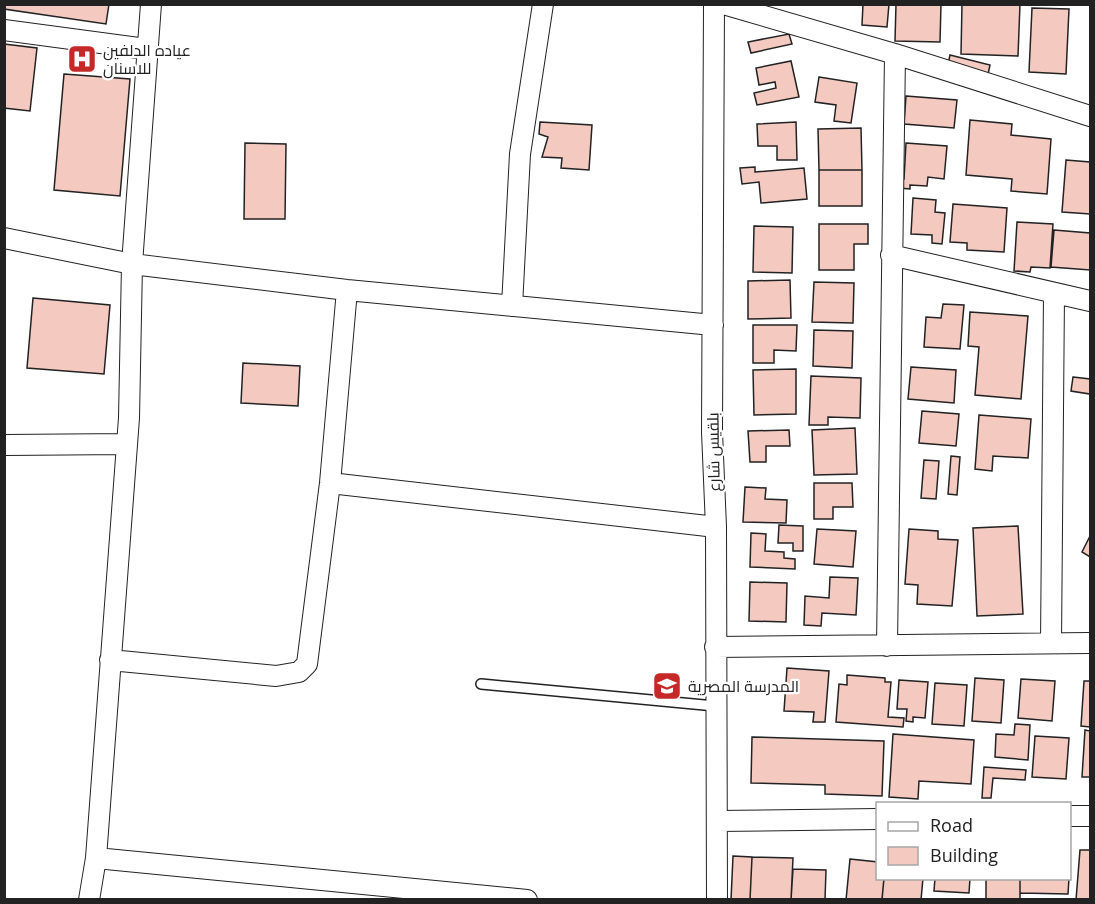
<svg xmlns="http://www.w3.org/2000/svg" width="1095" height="904" font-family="'Open Sans',Cairo,sans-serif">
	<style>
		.building { fill: #f3c9c0; stroke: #222; stroke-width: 1.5 }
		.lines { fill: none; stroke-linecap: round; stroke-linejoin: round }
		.service-casing { stroke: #222; stroke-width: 12 }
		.minor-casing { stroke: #222; stroke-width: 22 }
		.service { stroke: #fff; stroke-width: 9 }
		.minor { stroke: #fff; stroke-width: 20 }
		.labels { text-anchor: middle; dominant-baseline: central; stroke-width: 4.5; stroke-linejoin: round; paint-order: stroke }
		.poi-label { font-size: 16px; fill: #222; stroke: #fff; text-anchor: start }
		.street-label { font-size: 16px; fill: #222; stroke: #fff }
	</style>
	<rect width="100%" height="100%" fill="#fff"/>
	<path class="building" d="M4,4h105l-3,20 -102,-15z
		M863,4h26l-2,23 -25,-2z
		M896,4h45l-1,38 -45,-1z
		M962,4h58l-2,52 -57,-2z
		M1032,8l37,1 -3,65 -37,-2z
		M789,34l3,10 -41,9 -3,-11z
		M4,44l33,4 -7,63 -26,-3z
		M950,55l40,10 -3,14 -40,-10z
		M791,61l8,36 -42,8 -3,-12 22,-5 -1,-6 -16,3 -3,-17z
		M64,74l66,5 -10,117 -66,-6z
		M819,77l38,6 -6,40 -17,-2 2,-16 -21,-3z
		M906,96l51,4 -3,28 -50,-4z
		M970,120l42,4 -1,11 40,4 -4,55 -36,-3 1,-12 -46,-4z
		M540,122l52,3 -3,45 -28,-2 1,-10 -20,-1 6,-20 -9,-3z
		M796,122l1,38h-20v-14h-19l-1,-22z
		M861,128l1,42h-43l-1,-41z
		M245,143l41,1 -1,75h-41z
		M906,143l41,3 -3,33 -16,-2 -1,9 -17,-1v4l-11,-1v-9h5z
		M1066,160l24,2v52l-28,-2z
		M755,167v5l49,-4 3,31 -46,4 -2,-21 -17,2 -2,-16z
		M819,170h43v36h-43z
		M913,198l23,2 -1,12 10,1 -3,31 -10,-1v-8l-21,-1z
		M953,204l54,4 -3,44 -37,-2v-7l-17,-1z
		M1017,222l36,2 -3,44 -19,-1 -1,5 -16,-1z
		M819,224h49v20h-14v26h-35z
		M754,226l39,1 -1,46 -39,-1z
		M1054,230l36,3v37l-39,-3z
		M790,280l1,38 -43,1v-38z
		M814,282l40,1 -1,40 -41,-1z
		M33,298l77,7 -6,69 -77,-6z
		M943,304l21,1 -4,44 -36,-2 2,-30 15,1z
		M970,312l58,4 -7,83 -46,-4 4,-48 -11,-1z
		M753,325h44l-1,26 -22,-1v13h-21z
		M814,330l39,1 -1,37 -39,-2z
		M243,363l57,3 -2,40 -57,-3z
		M911,367l45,3 -2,33 -46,-4z
		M796,369v45l-42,1 -1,-45z
		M811,376l50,2 -1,40 -32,-1v8h-19z
		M1073,377l17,2v15l-19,-3z
		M922,411l37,3 -3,32 -37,-3z
		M979,415l52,4 -3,39 -35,-2 -1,15 -17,-2z
		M855,428l2,46 -43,1 -2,-45z
		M789,430l1,16h-24v16h-16l-2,-31z
		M951,456l9,1 -3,38 -9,-1z
		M924,460l15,1 -3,38 -15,-1z
		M814,483h38l1,24h-20v12h-19z
		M745,487l21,1 -1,11 22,1 -1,23 -43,-1z
		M779,525l24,1v25h-10v-8h-15z
		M1018,526l5,88 -46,2 -4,-88z
		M817,529l39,2 -3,36 -39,-3z
		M909,529l29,2v8l20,1 -6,66 -35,-2 1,-19 -13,-1z
		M751,533l15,1 -1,17 19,1v6l11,1v10l-45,-2z
		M1090,536v21l-8,-5z
		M830,577l28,1 -2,37 -34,-2 -1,13 -17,-1 1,-29 24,2z
		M750,582l37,1 -1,39 -37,-1z
		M787,668l42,3 -4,51h-12l1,-10 -30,-1z
		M847,675l38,3v4h6l-3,35 16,1 -1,9 -67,-5 3,-38 8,1z
		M975,678l29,2 -3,43 -29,-2z
		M1021,679l34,2 -3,40 -34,-3z
		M899,680l29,2 -3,36 -12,-1v5l-7,-1 1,-12h-10z
		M1084,681h6v46l-9,-1z
		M935,683l32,2 -3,41 -32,-2z
		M1015,724l15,1 -2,35 -33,-3 1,-23 18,1z
		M1085,730l5,1v46h-8z
		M893,734l81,6 -3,44 -52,-3 -1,18 -29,-2z
		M1035,736l34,2 -3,41 -34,-2z
		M752,737l132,4 -2,55 -57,-2v-9l-74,-2z
		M984,767l42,3 -1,10 -32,-2 -2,20h-9z
		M1080,850h10v50h-14z
		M733,856l19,1 -2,43h-19z
		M752,857l41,1 -2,42h-41z
		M850,859l28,3v16h6l-2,22h-36z
		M793,869l33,1 -1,30h-34z
		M884,878h39l-2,22 -39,-1z
		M935,878h35l-1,15 -35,-2z
		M986,878h34v22h-34z
		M1020,878h49l-1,16 -48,-1z"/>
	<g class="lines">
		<g class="service-casing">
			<path id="service" d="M481,684l234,22"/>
		</g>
		<g class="minor-casing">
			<path id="minor" d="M714,4l-2,428 4,95 1,373
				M723,4l172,50 195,62
				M4,30l142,19
				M4,238l128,26 215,26 366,35
				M891,255l199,46
				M512,306l8,-152 23,-150
				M4,445l123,-1
				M330,483l386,44
				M1051,643l3,-349
				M887,646l8,-592
				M715,647l375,-4
				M110,660l166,16 23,-4 8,-8 23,-181 17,-193
				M1070,816h20
				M717,821l161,-2
				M96,858l431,42
				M89,900l7,-42 33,-440 3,-154 19,-260"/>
		</g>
		<use href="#service" class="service"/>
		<use href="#minor" class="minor"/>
	</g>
	<defs>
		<g id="hospital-square" transform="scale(1.5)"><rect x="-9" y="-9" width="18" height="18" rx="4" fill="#c62828" stroke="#fff"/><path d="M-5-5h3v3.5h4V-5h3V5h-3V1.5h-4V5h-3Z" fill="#fff"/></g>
		<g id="school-square" transform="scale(1.5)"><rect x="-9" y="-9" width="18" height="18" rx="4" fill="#c62828" stroke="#fff"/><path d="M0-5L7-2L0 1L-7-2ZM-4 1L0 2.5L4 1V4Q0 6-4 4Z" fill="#fff"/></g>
	</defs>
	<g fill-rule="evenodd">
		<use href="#hospital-square" x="82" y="59"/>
		<use href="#school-square" x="667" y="686"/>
	</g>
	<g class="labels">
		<g class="poi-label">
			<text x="103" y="50">عياده الدلفين<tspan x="103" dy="18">للاسنان</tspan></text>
			<text x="688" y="686">المدرسة المصرية</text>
		</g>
		<g class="street-label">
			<text transform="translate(713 452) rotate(-91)">بلقيس شارع</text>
		</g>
	</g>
	<rect width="1095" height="904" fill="none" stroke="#222222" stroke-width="12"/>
	<rect x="876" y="802" width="195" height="78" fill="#ffffff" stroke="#a7a7a7" stroke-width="1.5"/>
	<rect x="888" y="822" width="30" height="9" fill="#ffffff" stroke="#a7a7a7" stroke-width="1.5"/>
	<text x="930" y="832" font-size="18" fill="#222222">Road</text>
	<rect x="888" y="847" width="30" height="18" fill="#f3c9c0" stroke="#a7a7a7" stroke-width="1.5"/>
	<text x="930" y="862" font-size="18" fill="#222222">Building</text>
</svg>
